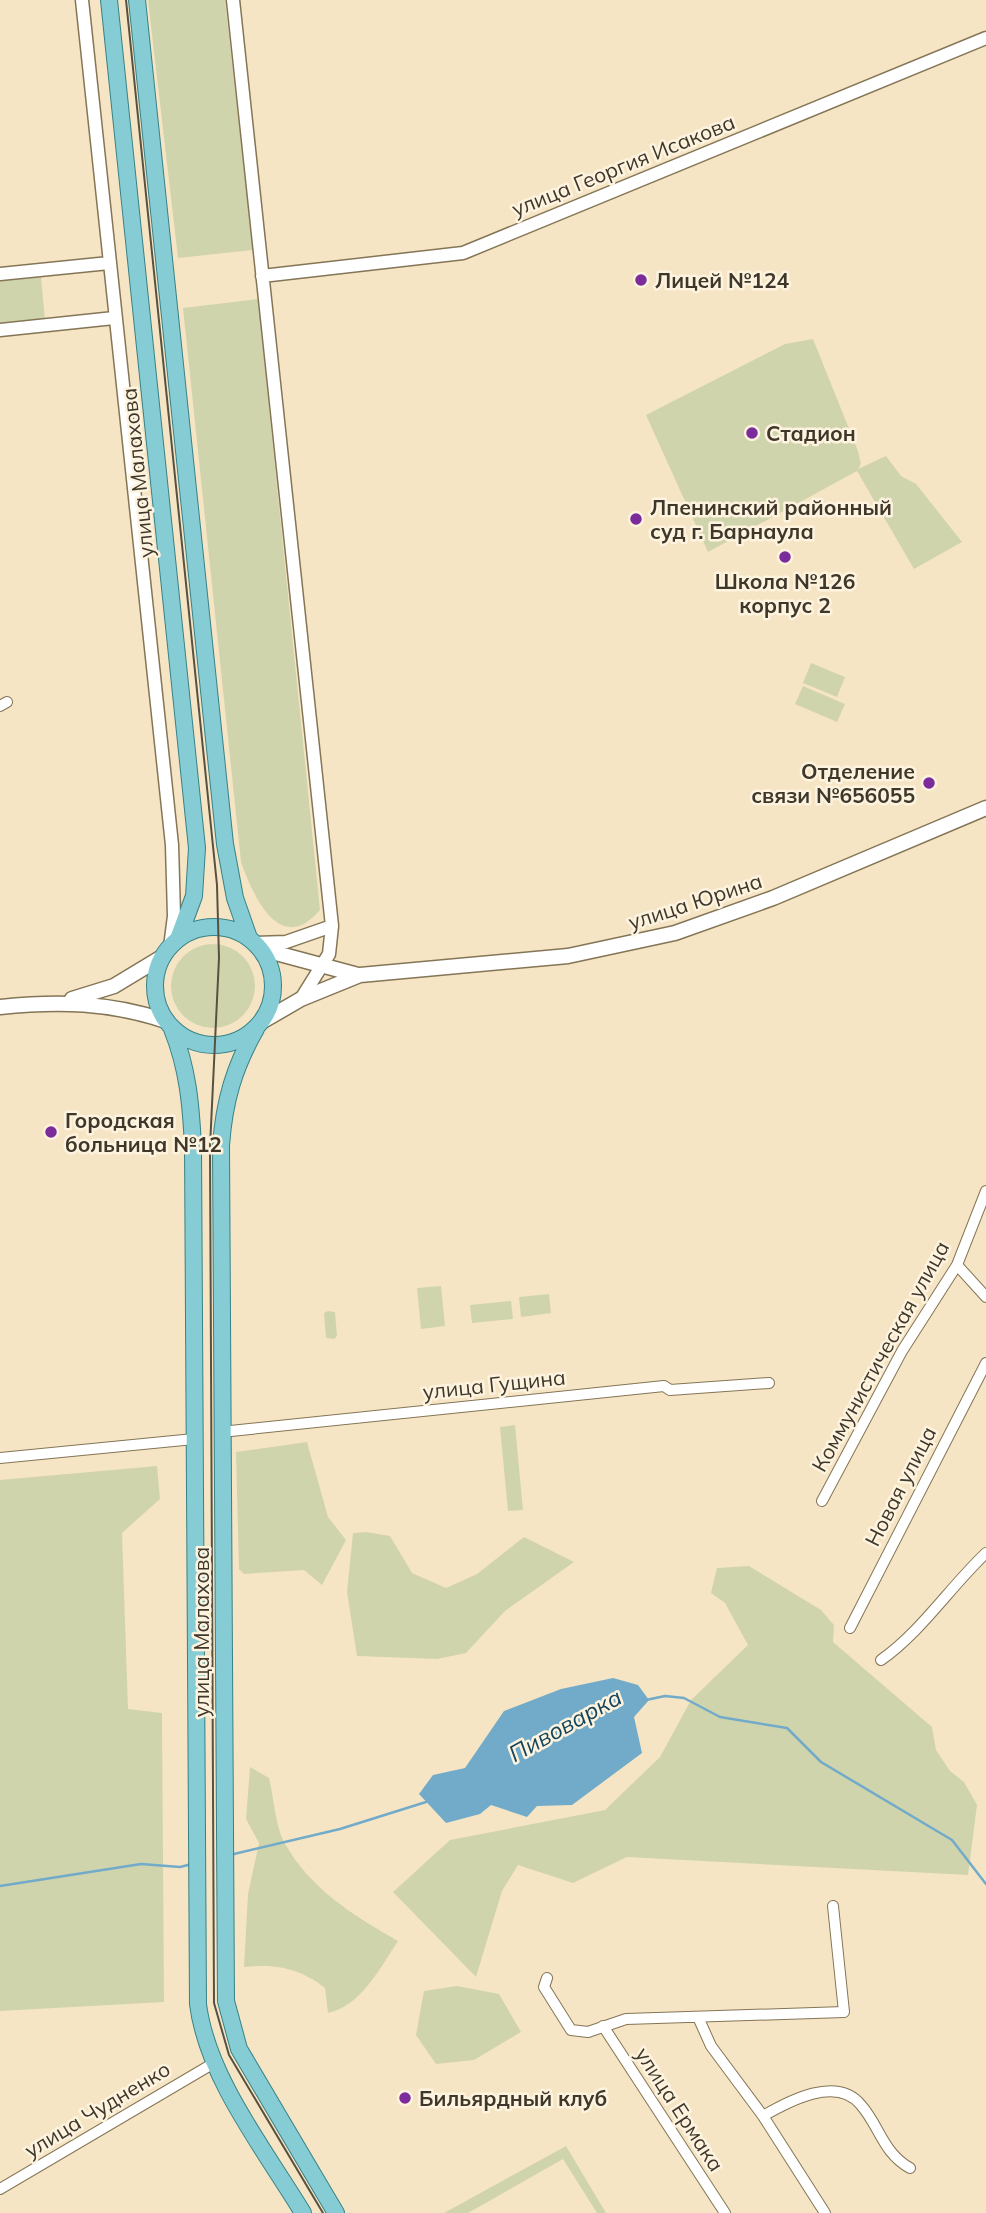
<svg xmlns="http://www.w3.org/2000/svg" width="986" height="2213" font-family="Mulish,sans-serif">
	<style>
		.green { fill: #d0d4ad }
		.water { fill: #71abc9 }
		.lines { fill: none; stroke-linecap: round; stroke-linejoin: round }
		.stream { stroke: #71abc9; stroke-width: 2.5 }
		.minor-casing { stroke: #847556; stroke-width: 12 }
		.tertiary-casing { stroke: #847556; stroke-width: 15 }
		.secondary-casing { stroke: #847556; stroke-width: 17 }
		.primary-casing { stroke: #388286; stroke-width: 18 }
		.minor { stroke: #fff; stroke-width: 10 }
		.tertiary { stroke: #fff; stroke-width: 12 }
		.secondary { stroke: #fff; stroke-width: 14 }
		.primary { stroke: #85ccd4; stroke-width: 16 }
		.tram { stroke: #585040; stroke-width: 2 }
		.poi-dot { fill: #7c2b9b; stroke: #fdf3df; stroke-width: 2.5 }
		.labels { text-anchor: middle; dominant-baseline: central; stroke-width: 5; stroke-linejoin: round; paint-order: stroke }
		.street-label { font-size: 21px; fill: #3e372a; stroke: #fdf3df }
		.poi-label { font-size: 21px; font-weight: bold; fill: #3e372a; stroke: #fdf3df; text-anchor: start }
		.water-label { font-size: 23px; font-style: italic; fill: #15455b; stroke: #fdf3df }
	</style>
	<rect width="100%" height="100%" fill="#f6e5c4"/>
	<path class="green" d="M148,0h77l28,250 -75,8z
		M41,277l4,44 -45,4v-44z
		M258,299l62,611c-40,47 -67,-14 -79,-48l-58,-554z
		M813,339l45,112 3,13 -3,5 28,-13 15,20 15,8 46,58 -48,27 -57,-98 -149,81 -62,-137 139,-71z
		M811,663l34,14 -8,20 -34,-14z
		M803,686l42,18 -8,18 -42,-18z
		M171 986a42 42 0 1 1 84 0a42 42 0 1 1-84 0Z
		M441,1286l4,40 -24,3 -4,-41z
		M549,1294l2,19 -30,4 -2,-20z
		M511,1301l2,18 -41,4 -2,-18z
		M328,1311l7,1 2,24 -3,3 -8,-1 -2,-25z
		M515,1425l8,85 -15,1 -8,-84z
		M307,1442l21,75 18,23 -24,45 -18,-15 -60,4 -5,-5 -3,-117z
		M157,1466l3,33 -38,34 6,176 34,4 2,289 -164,9v-531z
		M366,1532l24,4 22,37 34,15 31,-14 47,-37 50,25 -69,49 -39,42 -29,6 -80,-3 -10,-64 6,-59z
		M749,1566l72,44 13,15 -1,17 99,85 4,23 14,21 14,11 13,23 -9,70 -341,-18 -54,26 -55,-18 -16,26 -26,86 -83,-85 57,-52 155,-30 55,-53 31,-57 57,-55 -23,-42 -14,-10 6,-25z
		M250,1767l19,11c5,20 6,46 15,64 26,47 69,73 114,99 -18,27 -37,65 -70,72l-3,-25c-26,-20 -48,-24 -81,-21l4,-73 11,-51 -13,-24z
		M457,1986l42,8 22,38 -47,28 -38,4 -20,-29 8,-44z
		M566,2146l40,67h-9l-34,-54 -95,54h-24z"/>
	<path class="water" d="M613,1678l25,7 11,15 -15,17 8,36 -70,52 -35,1 -10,11 -36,-12 -11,9 -34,9 -27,-29 14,-19 32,-7 39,-57 57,-22z"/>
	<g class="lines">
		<path class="stream" d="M646,1700l19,-4 19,2 36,19 67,11 34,34 131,78 34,44
			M234,1854l106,-25 86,-27
			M0,1886l141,-22 39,3 12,-3"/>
		<g class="minor-casing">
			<path id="minor" d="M0,706l7,-4
				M957,1265l29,32
				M221,1432l443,-46 6,4 99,-7
				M0,1458l194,-19
				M822,1501l80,-150 55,-86 29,-74
				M850,1628l136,-265
				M881,1660c40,-28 69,-73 105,-107
				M547,1978l-3,9 27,43 17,2 38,-13 218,-7 -11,-106
				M698,2017l13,29 52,70 62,97
				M603,2026l122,187
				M763,2116c26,-15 74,-41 98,-11 19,22 22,48 49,63
				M0,2189l214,-126"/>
		</g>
		<g class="tertiary-casing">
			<path id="tertiary" d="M82,0l90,845 2,71 -4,31
				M233,0l99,926 -3,28 -28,45
				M0,274l109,-11
				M262,276l201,-23 523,-215
				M0,330l114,-12
				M255,943l31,-1 46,-16"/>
		</g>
		<g class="secondary-casing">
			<path id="secondary" d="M261,949l97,26
				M72,999l42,-13 48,-29
				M0,1007c58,-6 110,-5 166,14
				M263,1021l38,-22 59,-24 208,-19 107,-23 98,-35 213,-90"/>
		</g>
		<g class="primary-casing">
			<path id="primary" d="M109,0l88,848 -3,48 -16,43
				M137,0l88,844 10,54 14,40
				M155 986a59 59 0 1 1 118 0a59 59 0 1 1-118 0Z
				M172,1029c16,40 19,76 21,118l5,857c9,73 67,146 105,209
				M256,1029c-22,38 -32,73 -35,117l5,855 13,48 97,164"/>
		</g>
		<use href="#minor" class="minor"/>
		<use href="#tertiary" class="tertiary"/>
		<use href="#secondary" class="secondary"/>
		<use href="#primary" class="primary"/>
		<path class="tram" d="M126,0l91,885 2,73 -9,189 4,856 15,52 94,158"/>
	</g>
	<g class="poi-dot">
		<circle cx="641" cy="280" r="7"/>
		<circle cx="752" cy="433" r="7"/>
		<circle cx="636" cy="519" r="7"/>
		<circle cx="785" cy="557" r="7"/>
		<circle cx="929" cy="783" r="7"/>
		<circle cx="51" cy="1132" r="7"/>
		<circle cx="405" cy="2098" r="7"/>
	</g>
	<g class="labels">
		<g class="street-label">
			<text transform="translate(623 165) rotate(-22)">улица Георгия Исакова</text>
			<text transform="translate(137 473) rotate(-96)">улица Малахова</text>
			<text transform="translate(695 901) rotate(-18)">улица Юрина</text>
			<text transform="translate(880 1356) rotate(-61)">Коммунистическая улица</text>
			<text transform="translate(494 1384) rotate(-6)">улица Гущина</text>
			<text transform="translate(900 1486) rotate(-63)">Новая улица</text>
			<text transform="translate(201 1632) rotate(-90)">улица Малахова</text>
			<text transform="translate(97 2109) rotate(-31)">улица Чудненко</text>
			<text transform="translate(680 2109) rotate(57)">улица Ермака</text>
		</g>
		<g class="poi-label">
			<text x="655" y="280">Лицей №124</text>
			<text x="766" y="433">Стадион</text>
			<text x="650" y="507">Лпенинский районный<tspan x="650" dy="24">суд г. Барнаула</tspan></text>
			<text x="785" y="581" text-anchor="middle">Школа №126<tspan x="785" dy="24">корпус 2</tspan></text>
			<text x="915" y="771" text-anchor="end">Отделение<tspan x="915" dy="24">связи №656055</tspan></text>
			<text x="65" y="1120">Городская<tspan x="65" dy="24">больница №12</tspan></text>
			<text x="419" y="2098">Бильярдный клуб</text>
		</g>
		<g class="water-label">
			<text transform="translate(565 1725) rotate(-29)">Пивоварка</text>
		</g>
	</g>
</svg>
